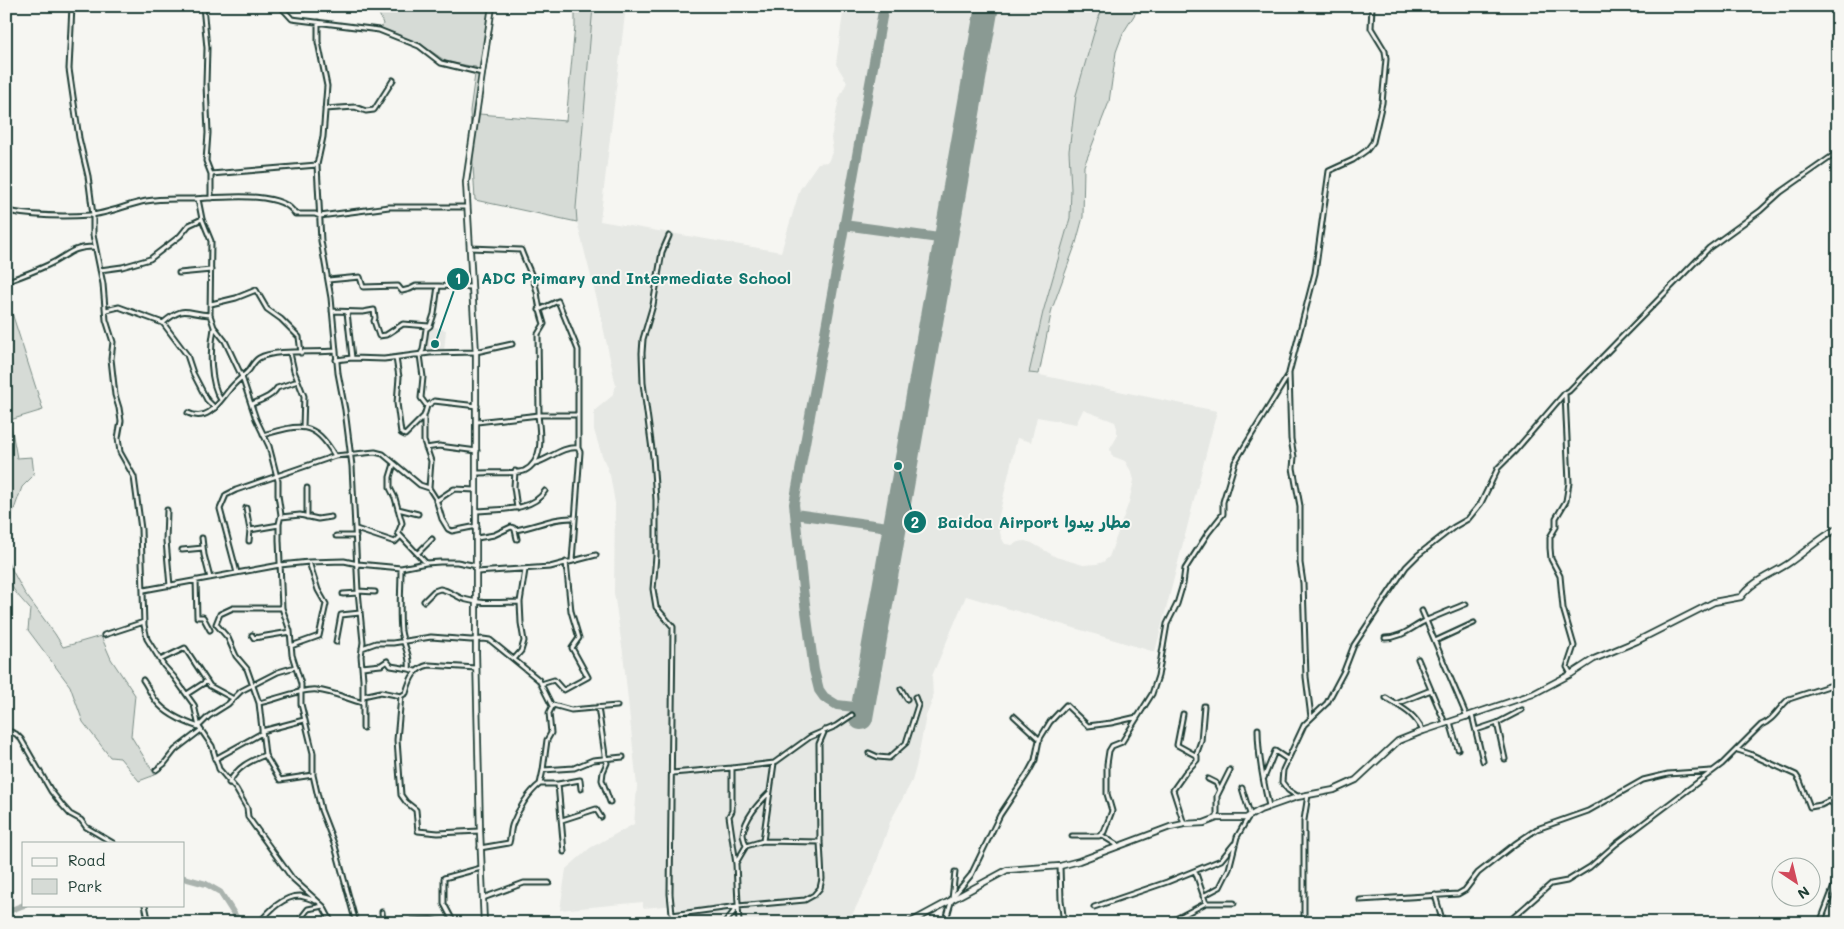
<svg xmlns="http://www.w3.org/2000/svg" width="1844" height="929" font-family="Mali,'Playpen Sans Arabic',sans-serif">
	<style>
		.built { fill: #e6e8e4; fill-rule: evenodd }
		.green { fill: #d6dbd6; stroke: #7a8c85 }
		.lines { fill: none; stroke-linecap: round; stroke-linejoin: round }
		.river { stroke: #aab3ae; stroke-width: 6 }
		.taxiway { stroke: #8a9a93; stroke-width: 10 }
		.runway { stroke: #8a9a93; stroke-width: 24 }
		.street-casing { stroke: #1f3d34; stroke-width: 7 }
		.secondary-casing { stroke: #1f3d34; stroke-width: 8 }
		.street { stroke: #f6f6f2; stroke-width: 3 }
		.secondary { stroke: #f6f6f2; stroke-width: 4.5 }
		.leader { fill: none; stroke: #0f766e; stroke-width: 2 }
		.callout-dot { fill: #0f766e; stroke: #f6f6f2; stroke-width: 2 }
		.mark-label { font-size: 15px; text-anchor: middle; font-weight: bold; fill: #fff }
		.callout-label { font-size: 16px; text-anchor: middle; font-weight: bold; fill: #0f766e; stroke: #f6f6f2; stroke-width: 4; stroke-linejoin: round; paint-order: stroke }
	</style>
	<rect width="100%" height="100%" fill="#f6f6f2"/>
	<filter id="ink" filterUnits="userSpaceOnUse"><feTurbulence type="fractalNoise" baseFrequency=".02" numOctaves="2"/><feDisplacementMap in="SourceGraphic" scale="10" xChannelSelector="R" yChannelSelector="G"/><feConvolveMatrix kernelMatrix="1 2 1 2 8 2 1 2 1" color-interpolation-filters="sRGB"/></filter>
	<g filter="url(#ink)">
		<path class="built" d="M593,6h33l-26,215 181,31 19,-63 18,-26 10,-1 5,-12 -2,-12 8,-39 8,-17 -11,-18 8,-58h260l-6,13 -22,76 -7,56 2,38 -1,29 -27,94 -13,61 187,38 -62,241 -189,-56 -34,80 1,23 -7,17 -10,51 -4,14 -22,41 -17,51 -21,42 -20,8h-155l-1,-18 -33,3v-6l-83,8 6,-41 24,-21 44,-24 3,-38 -14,-133 -9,-60 1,-90 -5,-28 -9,-22 -7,-23v-19l18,-15 4,-10 -18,-82 -21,-82 -1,-13zM1083,410l32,12 2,6v9l-7,12 2,7 13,5 7,12 2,7 -5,22 -20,55 -6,5 -6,2 -14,1 -27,-8 -24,-14 -7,-2 -7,1 -6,3 -7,-1 -4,-7 -3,-17 19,-82 14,4 6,-25 39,7z
			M431,326l15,4 -2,22h-18l1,-16z"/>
		<path class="green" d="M379,6h116l-16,108 87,7 9,-95v-20h18l-17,202 1,14 -102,-22 -5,-89 6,-44 -29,-5 -28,-19 -24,-6 -15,-7 3,-6 -6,-16z
			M1104,6h36l-17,27 -7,19 -7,50 -25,64 -1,51 -7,26 -24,66 -13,65 -10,-1 14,-61 27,-94 1,-29 -2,-38 7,-56 22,-76z
			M12,313l31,97 -33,10 7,38 15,-1 2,18 -12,12 -16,45v-217z
			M6,559l18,33 31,42 8,13 38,-11 10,23 24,36 -4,41 24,39 -16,6 -19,-23 -10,-1 -27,-35 -13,-36 -42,-56 2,-21c-16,-18 -24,-25 -24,-50z"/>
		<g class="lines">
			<path class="river" d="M184,878l22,6 14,8 20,31
				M6,912l18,-7"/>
			<path class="taxiway" d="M844,225l102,14
				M795,514l100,14
				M863,708l-26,-3 -13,-8 -5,-7 -5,-20 -11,-81 -9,-85 90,-498"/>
			<path class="runway" d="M861,718l126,-712"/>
			<g class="street-casing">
				<path id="street" d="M72,6l-3,63 10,69 9,38 5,39v20l10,49 3,36 7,22 -2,17 4,36 4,13 2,13 -3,17 2,14 14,25 7,52 3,96 3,14 17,27 10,11 20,28 5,22 13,19 7,23 17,20 11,19 1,9 44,61 31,28
					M203,6l4,42 -1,36 2,49 -2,28 5,13v24
					M280,6l12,13 87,11 40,16 22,17 41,10
					M318,22v20l9,44 -4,51 -6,28 4,76 10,57 7,75 7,37 7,56 6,125 5,51 -2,14 2,23v49
					M325,109l30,-2 11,4 8,-1 19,-30
					M211,174l106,-9
					M198,199l4,20 9,22 -1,74 4,12 11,14 17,36 14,42 13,27 9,35v14l3,20 -2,9v16l3,68 8,23 2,24 9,29v20l12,49v22l8,35 14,36 21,77
					M6,211c28,5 56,6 84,4 17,-1 39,-11 56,-14 15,-3 31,-2 46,-2 24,-1 90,-10 103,15h20l5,2 69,-9h78
					M669,236l-7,16 -9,53 -10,34 -1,14 1,30 10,74 3,43v56l-3,33 3,18 17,20 -3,267 3,29
					M470,248l51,2c5,14 13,28 16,42 2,13 2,18 7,32l-6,10 1,81
					M100,270l22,-3 28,-8 30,-23 9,-11 13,-6
					M179,273l32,-3
					M328,280l32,-3 3,10 35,-1 4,5 8,-2 6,-3h22
					M8,281c14,-5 27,-10 40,-16 20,-9 22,-18 46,-18
					M211,304l25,-6 20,-8 11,19 14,10 18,18 2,16
					M106,310l13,-3 44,16 24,32 6,18 14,27 8,8
					M539,310l19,-9 20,49v98l2,4 -8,109
					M332,311l31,1 11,-2 1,8 -1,3 5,15 7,-1 17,-11 26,2
					M347,312l5,46
					M163,323c22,-19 23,-9 47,-8
					M214,328c-4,21 -5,54 7,72
					M290,353l4,18 10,25 -1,31
					M396,358l3,19 -2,26 4,30 4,2 19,-19
					M336,360l16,-2 32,1 46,-6 46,-1 36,-8
					M1565,394l4,89 -3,18 -10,17v9l-6,10v11l1,11 9,17 3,32 11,38 -7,21 4,7
					M252,404c9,-4 20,-7 25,-16l21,-7
					M427,406l-6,-8 2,-21 -3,-22 3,-5 3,-21 4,-3 4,-12 4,-28 34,1
					M188,413c20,10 31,-11 42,-24 5,-7 13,-12 19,-19 3,-4 5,-9 10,-12 16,-9 56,-5 76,-7
					M477,422l62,-7h38
					M263,435c37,-11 51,-15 72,21
					M426,448l13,-2 38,5
					M535,463c15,-4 27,-17 43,-15
					M394,464l-4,13v11l5,10 7,25 -4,10 28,30
					M515,471l-1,16 3,21
					M477,473c10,-1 39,1 47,-2 21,-10 16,-38 14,-56
					M436,501l18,-12 22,1
					M246,508l4,22 29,-5
					M398,509l20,5
					M167,510l-1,31 4,45
					M477,511c21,-2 55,1 68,-20
					M281,517l19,-2 18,4 13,-2
					M307,517v-29
					M477,526l-25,5 -4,-2 -6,-10 -6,-20 -7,-11 2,-27 -7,-20v-25l3,-10 7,-5 43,5
					M356,529l39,13 5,-5
					M515,530l2,9
					M336,536h20
					M202,538l2,17 6,23
					M477,538l17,-3 17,-8 3,1 1,2c20,-3 38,-13 59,-12
					M249,541l1,-11
					M182,550l21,-2
					M418,553l14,-14
					M401,568c0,21 -2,43 0,63 2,14 10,24 8,38l6,2
					M477,572l73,-5 46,-12
					M237,573l-17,-64 6,-14 10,-5 99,-34 40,-4 8,2 37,31 9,3
					M196,580l1,37h6l7,13
					M144,590l136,-25 29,-3 35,-1 14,3 43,4 25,-5 14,-1h17l20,4
					M358,591l17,1
					M343,594l15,-1
					M424,601l10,-10 6,-2c8,1 14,6 21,9 18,7 41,4 59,4
					M282,608h-49l-13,6 -4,10 12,14 8,18 11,13 12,34 6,52 15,25 33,-5
					M1422,611l45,106
					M104,635l40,-13
					M252,635l2,3 36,-6
					M1385,638c16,0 26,-10 40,-17 14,-6 28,-12 41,-17
					M1435,641l39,-18
					M336,642l5,-27 19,-2
					M291,646l28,-10 7,-32 -8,-14 -9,-28
					M362,648l14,-5h17l38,-6 40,3 12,-1 7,1 49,40 13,26
					M515,658l6,-7 3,-10 -3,-18 -1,-21 5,-32
					M1418,659l27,64
					M160,660l25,-12 25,38 22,12
					M362,667l19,-2 6,-4 4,5 18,3
					M476,668l-47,-3c-15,3 -19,14 -23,28l-5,3 -4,44 4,55 5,7 10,8 2,21 20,2 42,-2
					M143,680c5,7 8,15 13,21 10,13 28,21 43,26
					M541,684l13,-4 8,9 2,1 24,-13 -16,-29 7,-10 -8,-27 -5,-49
					M901,689l6,10
					M187,694l20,-13
					M363,696l18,-4 20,4
					M1386,698c17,11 27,14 37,33
					M259,703c15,-3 45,-15 58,-13 16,2 31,9 46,13
					M1396,704l35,-14
					M598,707l7,48 2,8 -4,9 -1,8 8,22
					M1183,714l-6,31 20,11v4l-12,13 -12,17 11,34
					M1472,715l11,46
					M1014,716l26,24
					M1311,717l-5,-40 -3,-94 -3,-20v-57l-7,-38 1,-11 -3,-18 -2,-66 26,-100 14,-102 24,-11 14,-10 6,-8 9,-39 4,-44 -1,-8 -14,-23 1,-22
					M1450,722l8,27
					M1497,723l8,36
					M199,726l10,-10 19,-12 13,-13 37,-19 17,-5
					M1258,729c0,26 5,52 11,77
					M6,730l10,4 5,5 30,52 11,14 8,9 11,6 5,7 27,16
					M1476,730l21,-7 25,-13
					M262,731l42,-11
					M1738,750l12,4 46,21 4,6 10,26 11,-2 8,-4 3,2 6,-1
					M869,753l9,4 11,1 17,-15 12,-38 -3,-8
					M1196,755l5,-14 3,-35
					M215,759l47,-26
					M156,770l8,-6 11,-14 26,-20
					M543,770l4,-30 4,-7 -2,-20 4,-8 18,5 46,-4
					M672,773l60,-5
					M1264,778l11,-27 12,8
					M1208,779l8,4 3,6
					M229,783c8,-16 21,-22 36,-28
					M540,784h18l22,-4 1,9
					M558,784l6,68
					M1297,796l-9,-6 -6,-8 1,-12 21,-45 23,-22 17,-32 10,-26 52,-78 12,-12 36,-28 14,-8 13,-16 17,-35 17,-17 50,-58 4,-2 140,-143 51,-37 21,-19 57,-40
					M1217,818v-22l13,-26
					M562,820l34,-11 5,8
					M1101,835l18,11
					M1072,836h27l5,-4 8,-21 -5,-17v-30l2,-13 3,-5 10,-4 30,-48 6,-18 9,-52 10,-20 6,-20 2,-15 23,-36 15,-19v-12l12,-40 54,-88
					M763,841l11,-78
					M746,846c-1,-4 -3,-9 -3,-12 2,-16 15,-30 26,-41
					M480,848l29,-5c2,-6 1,-14 4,-20 5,-13 16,-31 27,-39l3,-14 31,-2 19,-8 30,-3
					M736,863l10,-17 17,-5 57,1
					M1060,866l1,34 3,23
					M1195,871l11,32
					M1435,895l8,28
					M1203,896l17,-9 9,-18 8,-32 13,-23 -8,-26
					M483,898l41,-15h25
					M952,898l19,-23 29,-60 28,-42 7,-13 4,-20 11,-18 16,-17 22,21 23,-3 26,-6
					M1360,900l98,-6 7,-4 13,-17 37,-29 22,-15 51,-18 55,-31 25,-6 43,-3
					M145,905l4,18
					M1094,907l73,-25 54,-22 13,-16
					M382,912l1,11
					M672,915l66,-9 67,-6 9,-5 6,-7 2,-9 -2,-37 -1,-98 6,-14
					M301,918l7,-9 15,-3 9,17
					M412,921l18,-1 14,3
					M259,923c10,-12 24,-27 41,-27 5,1 11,3 16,5
					M454,923l-10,-19v-26l37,-10
					M725,923l13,-17
					M739,923l-3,-59 -7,-48 3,-5v-43l42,-5 36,-26 26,-11 16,-11
					M945,923l7,-24 3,-27
					M1168,923l38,-20h28
					M1304,923v-103l4,-25
					M1507,923l44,-39 16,-3 23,-14 26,-23 106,-80 39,-39c13,-5 18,-18 28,-26l49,-16
					M1820,923l16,-42 2,-11"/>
			</g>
			<g class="secondary-casing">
				<path id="secondary" d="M484,923l-4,-92 -4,-178v-299l-10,-172 26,-176
					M909,923l98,-53 53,-4 19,-5 91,-34 14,-3 20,-1 13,-5h29l14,-8 37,-13 37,-7 22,-10 42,-39 25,-10 110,-37 38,-20 23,-15 43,-18 77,-39 27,-5c12,-17 32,-23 48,-34 17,-12 31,-25 49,-35"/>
			</g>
			<use href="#street" class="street"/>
			<use href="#secondary" class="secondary"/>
		</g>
	</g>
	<path class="leader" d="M435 344L458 279M898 466L915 522"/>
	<g class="callout-dot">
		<circle cx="435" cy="344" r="5"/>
		<circle cx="898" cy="466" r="5"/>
		<circle cx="458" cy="279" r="12"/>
		<circle cx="915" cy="522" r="12"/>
	</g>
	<g class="mark-label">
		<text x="458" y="284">1</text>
		<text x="915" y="528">2</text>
	</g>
	<g class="callout-label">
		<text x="636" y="284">ADC Primary and Intermediate School</text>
		<text x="1034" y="528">Baidoa Airport مطار بيدوا</text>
	</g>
	<rect width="1844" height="929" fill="none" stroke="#f6f6f2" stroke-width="25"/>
	<rect x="12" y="12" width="1819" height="904" fill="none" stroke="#1f3d34" stroke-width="2" filter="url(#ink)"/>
	<rect x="22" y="842" width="162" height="65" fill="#f6f6f2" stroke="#a0aca6"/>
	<rect x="32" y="858" width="25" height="8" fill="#f6f6f2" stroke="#a0aca6"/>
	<text x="68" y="866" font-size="15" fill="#1f3d34">Road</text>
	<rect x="32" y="879" width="25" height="15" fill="#d6dbd6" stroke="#a0aca6"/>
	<text x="68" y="892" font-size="15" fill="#1f3d34">Park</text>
	<g transform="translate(1796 882) rotate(145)"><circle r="24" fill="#f6f6f2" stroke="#a0aca6"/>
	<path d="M0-4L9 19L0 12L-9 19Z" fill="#d1495b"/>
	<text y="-8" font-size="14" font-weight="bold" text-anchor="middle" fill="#1f3d34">N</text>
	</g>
</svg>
